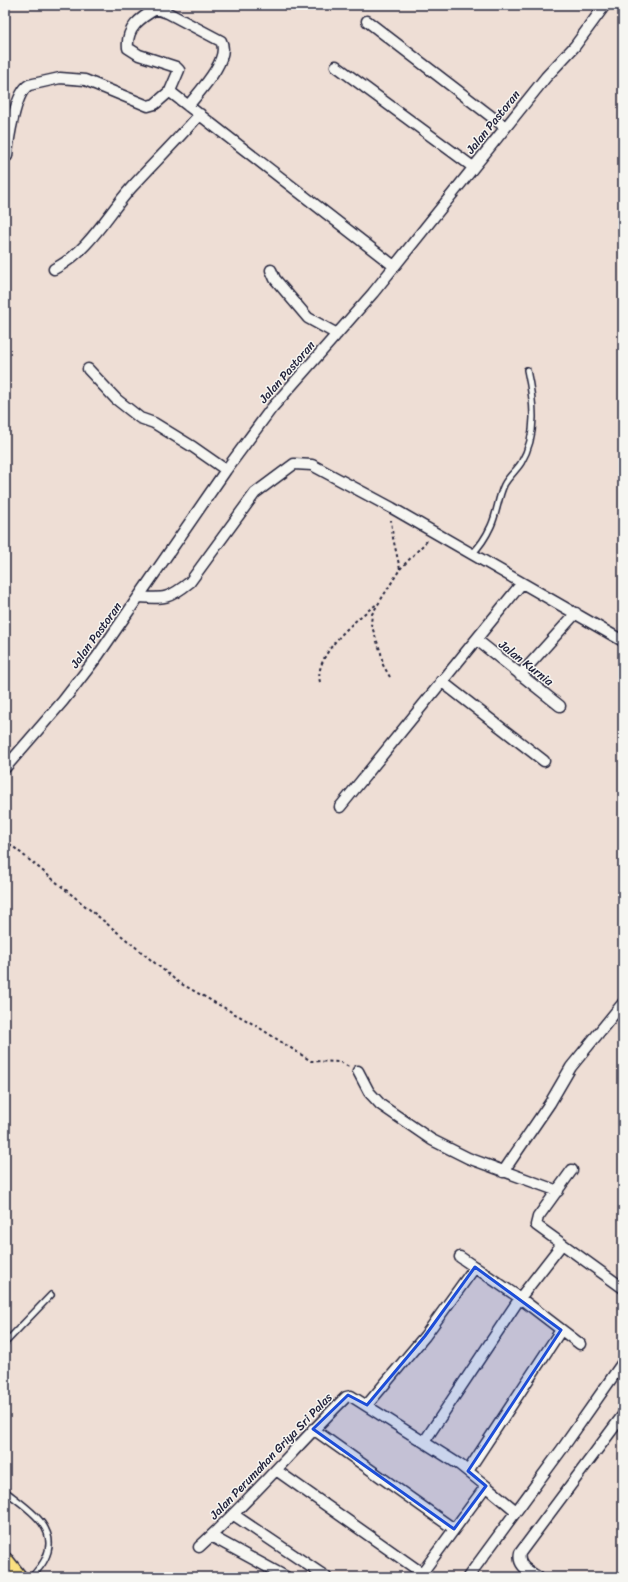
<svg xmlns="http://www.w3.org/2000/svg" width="628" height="1582" font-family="Sriracha,sans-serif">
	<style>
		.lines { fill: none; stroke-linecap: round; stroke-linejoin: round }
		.lane-casing { stroke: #22223b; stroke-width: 8 }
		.street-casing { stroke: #22223b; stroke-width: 13 }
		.highway-casing { stroke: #22223b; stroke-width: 21 }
		.path { stroke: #22223b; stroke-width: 2; stroke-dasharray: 3 3; stroke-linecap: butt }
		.lane { stroke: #f6f6f2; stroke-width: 5 }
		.street { stroke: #f6f6f2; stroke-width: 10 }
		.highway { stroke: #fbe080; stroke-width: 18 }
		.marked { fill: #1d4ed8; fill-opacity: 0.2; stroke: #1d4ed8; stroke-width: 3; stroke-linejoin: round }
		.labels { text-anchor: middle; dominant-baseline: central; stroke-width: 3; stroke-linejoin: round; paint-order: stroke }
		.street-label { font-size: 12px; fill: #22223b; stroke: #f6f6f2 }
	</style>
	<rect width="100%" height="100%" fill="#eeded5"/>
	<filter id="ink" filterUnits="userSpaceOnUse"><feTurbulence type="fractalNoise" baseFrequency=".025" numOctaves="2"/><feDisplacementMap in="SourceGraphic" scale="8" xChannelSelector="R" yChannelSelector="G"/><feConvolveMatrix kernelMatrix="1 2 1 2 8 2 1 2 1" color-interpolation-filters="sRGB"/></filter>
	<g filter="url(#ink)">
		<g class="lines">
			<g class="lane-casing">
				<path id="lane" d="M472,554c8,-8 14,-17 19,-28 6,-13 7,-28 13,-41 4,-8 12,-14 17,-22 17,-29 13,-61 6,-93
					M5,1343l46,-48
					M5,1491c22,17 56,37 40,68 -3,7 -9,12 -13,18"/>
			</g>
			<g class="street-casing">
				<path id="street" d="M367,21l138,106
					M336,66l137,101
					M188,106c11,-14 43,-47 33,-65l-53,-28 -12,-4c-16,9 -30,19 -28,39l11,7 37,12 3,3 -9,21 3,3 221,172
					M7,156c1,-15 8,-64 22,-71l31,-7 25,2 63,26 7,-2 15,-13
					M54,269c34,-17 53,-54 77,-81 23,-25 47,-49 69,-74
					M271,270l4,9 33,39 29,16
					M88,369l28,30 24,19 14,5 39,24 33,23
					M139,597c25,2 30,2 51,-15l65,-89 39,-29 18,1 80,43 231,133
					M477,640l83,66
					M520,675l56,-62
					M441,681l103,80
					M5,768l58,-67 34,-44 129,-187 45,-61 102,-116 173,-216 29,-31 30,-41
					M340,807l182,-224
					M358,1071l11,21 12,13 51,35 36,18 90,33
					M572,1170l-34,47 -2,8 87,63
					M503,1172l47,-69 21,-36 52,-64
					M460,1257l60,41 60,46
					M367,1405l58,-69 50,-69
					M313,1429l141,100
					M424,1442l96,-144 42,-54
					M276,1470l146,103
					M468,1471l93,-141
					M486,1486l30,25
					M234,1515l92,62
					M211,1536l75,41
					M199,1547c52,-47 97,-101 147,-150l5,-1 109,69 26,21 -67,91
					M468,1577l94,-128 61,-87
					M538,1577c-9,-6 -21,-11 -18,-24l103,-138"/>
			</g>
			<g class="highway-casing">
				<path id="highway" d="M5,1562l12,15"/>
			</g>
			<path class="path" d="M400,569l27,-28
				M390,677l-7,-12 -2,-12 -10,-29 1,-10 28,-45 -7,-31 -2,-18
				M320,682c-7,-27 37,-64 57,-78
				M5,840l173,142 77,43 56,36 29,1 9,5"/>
			<use href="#lane" class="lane"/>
			<use href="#street" class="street"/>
			<use href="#highway" class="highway"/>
		</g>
	</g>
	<path class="marked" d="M475,1267l86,63 -93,141 18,15 -32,43 -141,-100 35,-34 19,10 58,-69z"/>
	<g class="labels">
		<g class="street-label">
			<text transform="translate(493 122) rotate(-51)">Jalan Pastoran</text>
			<text transform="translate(287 372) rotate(-49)">Jalan Pastoran</text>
			<text transform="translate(96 635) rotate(-54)">Jalan Pastoran</text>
			<text transform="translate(526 663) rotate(38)">Jalan Kurnia</text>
			<text transform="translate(271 1456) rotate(-46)">Jalan Perumahan Griya Sri Palas</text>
		</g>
	</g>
	<rect width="628" height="1582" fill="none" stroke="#f6f6f2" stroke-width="20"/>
	<rect x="10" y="10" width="608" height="1562" fill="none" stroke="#22223b" stroke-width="1.5" filter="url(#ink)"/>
</svg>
